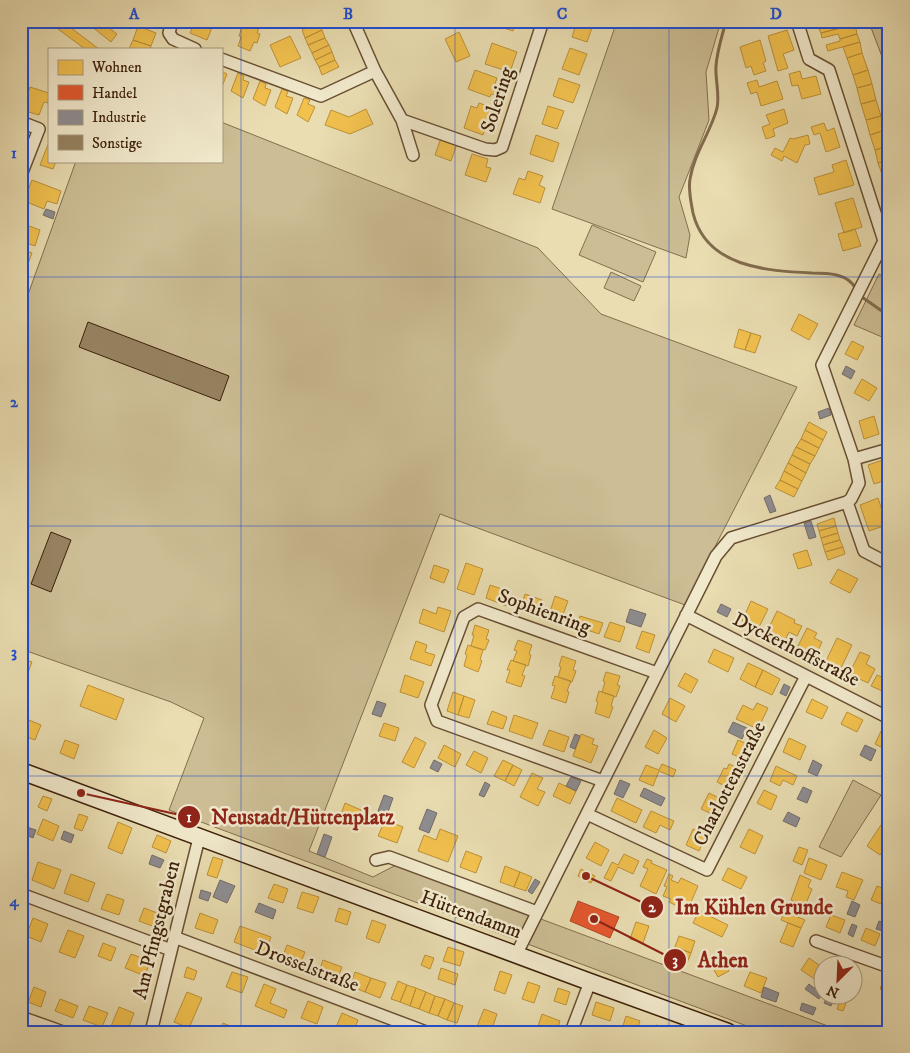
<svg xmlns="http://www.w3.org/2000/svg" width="910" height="1053" font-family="'IM FELL DW Pica',serif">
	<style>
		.green { fill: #ccbd94; stroke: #846e4e }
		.homes { fill: #f2c14e; stroke: #bc9139 }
		.shops { fill: #e4572e; stroke: #b24623 }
		.industry { fill: #8d8d92; stroke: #756c69 }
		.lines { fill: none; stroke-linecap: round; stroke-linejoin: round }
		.stream { stroke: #816b4c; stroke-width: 3 }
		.building { fill: #968260; stroke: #3d2009 }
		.street-casing { stroke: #684f33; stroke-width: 14 }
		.secondary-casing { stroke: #3d2009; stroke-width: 19 }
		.street { stroke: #f1e9cc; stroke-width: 11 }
		.secondary { stroke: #f1e9cc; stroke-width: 16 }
		.grid { fill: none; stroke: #1d4ed8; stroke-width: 1; stroke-opacity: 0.55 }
		.labels { text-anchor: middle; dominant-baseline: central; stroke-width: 5; stroke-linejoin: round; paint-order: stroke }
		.street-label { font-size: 20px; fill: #3d2009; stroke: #f1e9cc }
		.leader { fill: none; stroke: #8f2418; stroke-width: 2 }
		.callout-dot { fill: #8f2418; stroke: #f1e9cc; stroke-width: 2 }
		.mark-label { font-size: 15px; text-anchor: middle; font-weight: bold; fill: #fff }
		.callout-label { font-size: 21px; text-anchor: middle; font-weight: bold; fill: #8f2418; stroke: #f1e9cc; stroke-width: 5; stroke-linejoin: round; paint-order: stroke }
		.neatline { fill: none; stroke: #1d4ed8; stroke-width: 2 }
		.grid-label { font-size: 16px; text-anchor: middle; font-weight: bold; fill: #1d4ed8 }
	</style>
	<rect width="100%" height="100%" fill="#e9ddb1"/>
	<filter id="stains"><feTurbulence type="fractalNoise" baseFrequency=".004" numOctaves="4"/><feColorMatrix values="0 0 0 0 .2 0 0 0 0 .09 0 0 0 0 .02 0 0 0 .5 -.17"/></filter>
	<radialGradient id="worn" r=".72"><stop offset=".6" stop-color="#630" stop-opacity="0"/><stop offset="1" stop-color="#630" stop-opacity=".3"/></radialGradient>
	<path class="green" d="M617,21h104l-15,51 3,48 -30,77 11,38 -4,23 -134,-49z
		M873,21h16v54l-19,-50z
		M221,122l317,126 63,66 196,73 -112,218 -245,-91 -131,337 64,26 23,-12 448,167h-81l-594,-222 35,-92 -33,-16 -150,-53v-335l55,-153h145z
		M592,225l64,27 -13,30 -64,-27z
		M611,272l30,14 -7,15 -30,-13z
		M879,274l10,5v61l-35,-15z
		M853,780l28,15 -40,62 -22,-10z"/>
	<path class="homes" d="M52,21h10l37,28h-14l-35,-26z
		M85,21h15l17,13 -6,8z
		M195,21h9l9,4 -6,15 -17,-7z
		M248,21l12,4 -3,8 3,1 -3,9 -3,-1 -4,9 -12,-5 3,-9 -2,-1 3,-9 3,1z
		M500,21h21v2l-5,-2 -3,10 -15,-5z
		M577,21l16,4 -6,17 -15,-5z
		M834,21h20l1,3 -34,9 -2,-4 16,-4z
		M318,23l4,7 -17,8 -3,-8z
		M855,24l2,10 -17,5 -2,-5 -16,4 -1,-5z
		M138,26l18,7 -5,13 -18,-6z
		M322,30l3,8 -17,7 -3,-7z
		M787,30l7,20 -11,4 5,14 -10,3 -10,-35z
		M459,32l11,24 -14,6 -11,-23z
		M857,34l3,8 -32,9 -2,-6 14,-4v-2z
		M290,36l11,22 -21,9 -10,-22z
		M325,38l4,7 -17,8 -4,-8z
		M133,40l18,6 -1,3h-21z
		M760,40l6,21 -3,2 3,8 -12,4 -3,-9 -5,2 -6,-21z
		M860,42l2,11 -15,5 -4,-11z
		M492,43l25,9 -7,20 -25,-8z
		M329,45l3,7 -17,8 -3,-7z
		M570,48l17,6 -8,21 -17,-6z
		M332,52l3,8 -16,7 -4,-7z
		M862,53l6,17 -15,5 -6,-17z
		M335,60l4,7 -17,8 -3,-8z
		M475,70l22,8 -2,6 6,2 -3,10 -7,-2 -1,3 -22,-8z
		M868,70l4,14 -15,4 -4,-13z
		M221,71l6,3 -6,15z
		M800,71l2,8 14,-3 5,18 -19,5 -4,-14 -6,1 -3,-12z
		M238,73l6,3 -1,4 6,2 -6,16 -12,-7z
		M559,78l21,7 -7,18 -20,-7z
		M757,80l2,7 18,-6 6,18 -22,7 -4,-14 -6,2 -4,-11z
		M260,81l6,3 -1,4 6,2 -6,16 -12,-7z
		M872,84l4,16 -15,4 -4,-16z
		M30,87l19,6 -1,10 -4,-1 -5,13 -17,-5z
		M282,89l6,3 -2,4 7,2 -6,16 -12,-7z
		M304,98l6,2 -2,4 7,3 -7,15 -11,-7z
		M876,100l5,16 -15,4 -5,-16z
		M479,103l12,4 -2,5 2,1 -8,22 -19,-7 7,-22 6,2z
		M548,106l16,5 -7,18 -15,-5z
		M366,109l7,15 -23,10 -25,-9 6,-15 18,7z
		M784,109l4,14 -15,6 2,7 -9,3 -4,-12 8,-3 -4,-9z
		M881,116l4,14 -15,5 -4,-15z
		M824,123l3,8 7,-3 6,19 -14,5 -6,-19 -6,2 -3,-8z
		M885,130l4,16 -14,4 -5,-15z
		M536,135l23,8 -6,19 -23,-8z
		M808,135l2,9 -5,1 -8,18 -13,-7 -2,5 -11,-6 4,-7 8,4 7,-14 3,1z
		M441,138l16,6 -6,17 -16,-6z
		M49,142v19h7l-3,8 -13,-4z
		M889,146v14l-11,3 -3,-13z
		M472,154l16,5 -2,8 5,1 -5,14 -21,-7z
		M846,160l8,25 -35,10 -5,-17 20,-6 -2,-7z
		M889,160v12l-7,2 -4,-11z
		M528,171l15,5 -4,9 6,3 -5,15 -27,-9 6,-16 6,2z
		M32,180l29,11 -4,13 -10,-3 -3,8 -20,-8z
		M853,198l9,29 -18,6 -9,-30z
		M21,223l19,7 -5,16 -14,-5z
		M855,229l6,17 -18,5 -5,-17z
		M21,249l11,4 -6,16 -3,-1 -2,5z
		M799,314l19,10 -9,16 -18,-10z
		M739,329l12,4 -6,17 -11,-3z
		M751,333l10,3 -6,17 -10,-3z
		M852,341l12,6 -7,13 -12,-6z
		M862,379l15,9 -8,13 -15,-8z
		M874,416l5,18 -15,5 -5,-18z
		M809,422l18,10 -4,8 -18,-10z
		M805,430l18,10 -4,8 -18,-9z
		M801,439l18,9 -4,8 -19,-9z
		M796,447l19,9 -5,8 -18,-9z
		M792,455l18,9 -4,9 -18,-10z
		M889,458v21l-15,5 -6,-19z
		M788,463l18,10 -4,8 -18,-10z
		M784,471l18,10 -4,8 -18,-9z
		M780,480l18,9 -4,8 -19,-9z
		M878,498l9,27 -18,6 -9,-26z
		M834,518l2,8 -17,5 -2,-7z
		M836,526l2,7 -17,5 -2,-7z
		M838,533l2,7 -17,5 -2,-7z
		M840,540l3,7 -18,5 -2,-7z
		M843,547l2,7 -17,6 -3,-8z
		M807,550l5,15 -14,4 -5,-15z
		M466,563l17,6 -9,26 -17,-6z
		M434,565l15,5 -5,13 -14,-5z
		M838,569l20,10 -8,14 -20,-10z
		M490,585l21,7 -5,14 -20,-8z
		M525,594l17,6 -6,15 -16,-5z
		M555,596l13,5 -7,19 -12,-5z
		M751,601l17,8 -10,20 -16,-8z
		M438,607l13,4 -7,21 -25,-9 4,-14 13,5z
		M777,611l18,9 -1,3 8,3 -5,10 -8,-4 -6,13 -18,-9z
		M580,616l23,7 -4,11 -23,-8z
		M610,622l15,5 -5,15 -16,-5z
		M475,625l14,5 -3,9 3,1 -4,10 -14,-4 3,-11h-2z
		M807,628l10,5 -3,5 8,4 -8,17 -18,-9z
		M642,631l13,4 -6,18 -13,-5z
		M837,638l15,7 -11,23 -15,-7z
		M518,640l14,5 -3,9 2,1 -3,11 -15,-5 4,-10 -3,-1z
		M416,641l11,4 -2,7 10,3 -4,11 -21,-7z
		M468,645l15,5 -3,10 2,1 -4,11 -14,-6 3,-11 -2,-1z
		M714,649l20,9 -6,14 -20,-10z
		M860,652l10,4 -4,8 9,5 -7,14 -19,-9z
		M562,656l14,5 -3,9 3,1 -4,11 -14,-5 3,-10 -2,-1z
		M21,658l11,4 -8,21 -3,-1z
		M511,660l15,5 -4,10 3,1 -4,11 -15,-5 4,-12h-3z
		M748,663l15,7 -8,17 -15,-8z
		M888,669h1v25l-18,-8 6,-11 7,3z
		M763,670l17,9 -8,16 -17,-8z
		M606,672l14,4 -3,9 3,1 -4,11 -14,-5 3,-10 -2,-1z
		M685,673l13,7 -7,13 -13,-7z
		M405,675l19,7 -6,16 -18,-6z
		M555,676l16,5 -4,10 2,1 -3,11 -15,-5 4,-12 -3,-1z
		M88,685l36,14 -8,21 -36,-14z
		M599,691l15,5 -3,10 2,1 -4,11 -14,-5 3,-11 -2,-1z
		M453,692l11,4 -6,19 -11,-4z
		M464,696l11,4 -6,18 -11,-3z
		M670,698l15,8 -9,16 -14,-8z
		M812,699l16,8 -6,12 -16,-7z
		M757,703l11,5 -10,21 -22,-10 7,-14 10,5z
		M492,711l15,6 -4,12 -16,-5z
		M847,712l16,8 -6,12 -16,-8z
		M514,715l24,8 -6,16 -23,-8z
		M21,717l20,8 -6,15 -14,-5z
		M384,723l15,5 -4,13 -16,-5z
		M549,730l20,7 -5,15 -21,-7z
		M654,730l13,8 -9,16 -13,-7z
		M881,731l8,3v17l-14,-7z
		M581,734l13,5 -2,5 6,2 -7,17 -18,-7z
		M415,737l11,6 -12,25 -12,-6z
		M789,738l17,8 -6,14 -17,-8z
		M65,740l14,5 -5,14 -14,-6z
		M738,740l14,6 -7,14 -13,-6z
		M444,745l17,9 -6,13 -17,-9z
		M474,751l14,7 -7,15 -15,-8z
		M503,760l10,5 -8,16 -11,-5z
		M662,764l14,6 -3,7 -14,-6 -6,15 -14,-6 7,-15 13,5z
		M729,764l11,5 -9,20 -14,-7 7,-14 3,1z
		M513,765l9,5 -8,16 -9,-5z
		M776,766l21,10 -4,9 -10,-5 -3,6 -10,-5z
		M532,773l11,5 -6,11 8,3 -7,14 -18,-9z
		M559,783l17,8 -6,13 -17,-8z
		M764,790l13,6 -6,14 -14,-7z
		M709,793l14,7 -7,16 -15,-7z
		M43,796l9,3 -5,12 -9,-4z
		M617,798l25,12 -6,13 -25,-12z
		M345,803l16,7 -6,16 -16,-6z
		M651,811l23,10 -4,9 -10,-5 -4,8 -13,-6z
		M889,812v14l-6,-4z
		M79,814l9,3 -6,14 -8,-3z
		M43,819l16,7 -6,15 -16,-7z
		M385,820l18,7 -6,16 -19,-7z
		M118,822l14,6 -10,26 -14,-6z
		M883,822l6,4v15l-9,14 -13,-9z
		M440,829l18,7 -10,26 -30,-11 6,-16 12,5z
		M693,829l13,6 -7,16 -13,-6z
		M749,829l14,7 -8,18 -15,-7z
		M157,835l14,6 -5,12 -14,-6z
		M595,842l14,8 -8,16 -15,-8z
		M799,847l9,3 -6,15 -9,-4z
		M466,851l16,6 -6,16 -16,-6z
		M624,854l15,7 -6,13 -15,-7 -7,14 -7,-3 8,-16 6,3z
		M213,857l10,3 -6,18 -10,-3z
		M809,858l18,7 -6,15 -17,-7z
		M647,859l5,2 -1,2 16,7 -11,24 -16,-8 8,-17 -5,-2z
		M38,862l23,8 -7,19 -22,-9z
		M505,866l15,6 -6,15 -14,-5z
		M728,868l19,9 -6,12 -19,-9z
		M581,869l14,7 -4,7 -13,-7z
		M520,872l12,5 -6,14 -12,-4z
		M842,872l21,8 -9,20 -8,-3 2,-6 -12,-4z
		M71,874l24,9 -7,19 -24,-9z
		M669,874l4,2 -2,4 7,3 3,-5 17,8 -11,25 -18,-9 2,-3 -8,-3 4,-9 -3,-1z
		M800,875l11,5 -3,7 4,2 -7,17 -14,-6z
		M274,884l14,5 -5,14 -15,-5z
		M877,886l12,5v16l-18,-7z
		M302,892l17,5 -6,16 -16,-5z
		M107,894l17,6 -5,15 -18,-6z
		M788,904l9,4 -4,7 12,5 -4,8 -20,-8z
		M144,908l16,6 -5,13 -16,-6z
		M339,908l12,4 -4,13 -12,-4z
		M699,911l29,14 -6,12 -29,-14z
		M200,913l18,7 -5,14 -18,-6z
		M831,915l14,5 -5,13 -14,-6z
		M33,918l15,6 -7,18 -15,-6z
		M372,920l14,5 -7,18 -13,-5z
		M636,922l13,4 -6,17 -13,-4z
		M788,923l13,5 -8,19 -13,-5z
		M240,926l31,11 -6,17 -31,-12z
		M866,928l14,6 -5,12 -14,-6z
		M68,930l16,6 -9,22 -16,-6z
		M679,936l16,5 -4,12 -16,-6z
		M103,943l13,5 -5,13 -13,-5z
		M287,945l18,7 -6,15 -18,-6z
		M448,947l16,5 -4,14 -17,-5z
		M675,947l16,6 -4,10 -16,-5z
		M131,954l19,7 -5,15 -20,-8z
		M425,955l9,3 -4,11 -9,-4z
		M809,958l13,9v9l-3,6 -18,-12z
		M323,960l19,7 -6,15 -18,-7z
		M725,964l4,7 -11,6 -4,-7z
		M187,967l10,4 -3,9 -10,-3z
		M441,968l17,6 -3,11 -17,-6z
		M500,971l12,4 -7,19 -11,-4z
		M232,972l16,5 -6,16 -16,-6z
		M355,972l16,6 -6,14 -15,-6z
		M750,972l17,6 -6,15 -17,-7z
		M885,976l4,1v15l-9,-3z
		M371,978l15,5 -6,15 -15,-6z
		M398,981l9,4 -7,17 -9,-3z
		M528,982l12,4 -6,17 -12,-4z
		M264,984l12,5 -6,14 17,7 -3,8 -29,-12z
		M407,985l9,3 -6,18 -10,-4z
		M34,987l12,5 -5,15 -13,-5z
		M416,988l10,4 -7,17 -9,-3z
		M558,988l12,4 -4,13 -12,-4z
		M187,992l15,6 -13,30 -15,-6z
		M426,992l9,4 -6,17 -10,-4z
		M435,996l10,3 -7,17 -9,-3z
		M842,996h7l-6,15 -6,-2z
		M60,999l18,7 -5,12 -18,-7z
		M445,999l9,4 -7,17 -9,-4z
		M308,1001l15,6 -6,17 -16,-6z
		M596,1002l18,6 -4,13 -18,-6z
		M454,1003l9,3 -6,17 -10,-3z
		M89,1006l19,7 -6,14 -19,-7z
		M119,1007l15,6 -7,19h-11l-6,-3z
		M484,1009l13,5 -6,18h-7l-8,-3z
		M342,1013l16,7 -5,12 -16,-7z
		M542,1014l18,7 -4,11 -18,-6z
		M626,1016l14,5 -4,11h-6l-8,-3z
		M223,1023l21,9h-24z
		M656,1025l15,5v2h-17z"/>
	<path class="shops" d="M578,901l41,16 -9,21 -40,-17z"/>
	<path class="industry" d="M46,209l9,3 -2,7 -10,-4z
		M846,366l9,5 -4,8 -9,-5z
		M829,408l2,7 -11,4 -2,-7z
		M770,495l6,16 -6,2 -6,-15z
		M811,521l5,16 -7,2 -5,-16z
		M721,604l10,5 -4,8 -10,-5z
		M630,609l16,5 -5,13 -15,-5z
		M784,684l6,3 -4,9 -6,-3z
		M377,701l9,3 -5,13 -9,-3z
		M733,722l14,6 -5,11 -14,-7z
		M575,734l5,2 -5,13 -5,-2z
		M865,745l11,5 -5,11 -11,-6z
		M434,760l8,4 -4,8 -8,-4z
		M813,760l9,5 -5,11 -9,-4z
		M571,777l10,4 -5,10 -10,-5z
		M620,780l10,4 -7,14 -9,-4z
		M485,782l5,3 -6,12 -5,-2z
		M803,787l9,4 -5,12 -10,-4z
		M644,788l21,10 -4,8 -21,-10z
		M384,795l9,3 -6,17 -9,-4z
		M427,809l10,4 -8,20 -10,-4z
		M788,812l12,6 -4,9 -13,-6z
		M23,826l13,4 -3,8 -12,-5z
		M64,831l10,4 -3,8 -10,-4z
		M324,834l8,3 -7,20 -8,-3z
		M152,855l12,5 -4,8 -11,-4z
		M535,879l5,3 -8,12 -4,-3z
		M220,880l15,6 -8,17 -14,-6z
		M201,890l10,3 -3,8 -9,-3z
		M852,901l8,4 -5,12 -8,-3z
		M259,903l17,7 -3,9 -18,-7z
		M879,921l7,3 -3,7 -7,-2z
		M852,924l5,2 -4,11 -5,-3z
		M809,984l13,10 -3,5 -14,-10z
		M764,987l15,6 -3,9 -15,-5z
		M827,996h7l-3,10 -7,-3z
		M802,1003l14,5 -3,7 -13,-5z"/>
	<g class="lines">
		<path class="stream" d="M726,21c-4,15 -9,30 -10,45 -1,13 4,29 1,42 -6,24 -23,45 -27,71 -2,11 1,23 3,34 13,54 73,58 119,60 15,0 36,0 44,16
			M859,295l30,21"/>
	</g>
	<path class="building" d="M88,322l141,54 -9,25 -141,-54z
		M51,532l20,8 -20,52 -20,-8z"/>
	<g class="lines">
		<g class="street-casing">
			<path id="street" d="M172,21l-3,12 4,6 22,10
				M353,21l22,50 27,49 11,35
				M221,59l100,37 54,-25
				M402,120l83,29 10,1 7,-3 41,-126
				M21,122l18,7 -18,46
				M854,459l35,-10
				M847,502l17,49 25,13
				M686,615l203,103
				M603,781l-166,-60 -6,-16 33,-88 14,-8 179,64
				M587,814l120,56 99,-194
				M376,860l13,-3 148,55
				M21,894l150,56
				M174,937l252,95
				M816,941l73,26
				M516,955l200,-399 15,-18 116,-36 4,-3 8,-16 -5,-24 -32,-94 62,-124 -55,-171 -20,-11 -12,-38
				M21,1017l42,15
				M151,1032l48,-194
				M571,1032l19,-50"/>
		</g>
		<g class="secondary-casing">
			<path id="secondary" d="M21,771l569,211 138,50"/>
		</g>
		<use href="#street" class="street"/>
		<use href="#secondary" class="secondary"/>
	</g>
	<path class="grid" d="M241,21v1011M455,21v1011M669,21v1011M21,277h868M21,526h868M21,776h868"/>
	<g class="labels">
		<g class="street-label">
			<text transform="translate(498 100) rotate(-72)">Solering</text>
			<text transform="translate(544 612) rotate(20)">Sophienring</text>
			<text transform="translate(796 650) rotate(27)">Dyckerhoffstraße</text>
			<text transform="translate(730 784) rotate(-63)">Charlottenstraße</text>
			<text transform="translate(471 915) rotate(20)">Hüttendamm</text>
			<text transform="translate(157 930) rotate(-76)">Am Pfingstgraben</text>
			<text transform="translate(307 967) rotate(21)">Drosselstraße</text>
		</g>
	</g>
	<path class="leader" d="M81 793L189 817M586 876L652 907M594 919L675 960"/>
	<g class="callout-dot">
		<circle cx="81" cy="793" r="5"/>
		<circle cx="586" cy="876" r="5"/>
		<circle cx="594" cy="919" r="5"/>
		<circle cx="189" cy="817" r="12"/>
		<circle cx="652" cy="907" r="12"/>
		<circle cx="675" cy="960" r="12"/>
	</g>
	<g class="mark-label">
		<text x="189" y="822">1</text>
		<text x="652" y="912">2</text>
		<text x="675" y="965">3</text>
	</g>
	<g class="callout-label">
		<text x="303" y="824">Neustadt/Hüttenplatz</text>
		<text x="754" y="914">Im Kühlen Grunde</text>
		<text x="723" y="967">Athen</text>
	</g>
	<rect width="910" height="1053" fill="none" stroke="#e9ddb1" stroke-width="55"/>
	<rect x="48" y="48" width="175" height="115" fill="#f1e9cc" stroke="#a9997e"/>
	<rect x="58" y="60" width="25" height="15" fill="#f2c14e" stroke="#a9997e"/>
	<text x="92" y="72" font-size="15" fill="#3d2009">Wohnen</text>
	<rect x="58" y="85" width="25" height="15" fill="#e4572e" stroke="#a9997e"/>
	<text x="92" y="98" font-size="15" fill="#3d2009">Handel</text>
	<rect x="58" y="110" width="25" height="15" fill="#8d8d92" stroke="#a9997e"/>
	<text x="92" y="122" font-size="15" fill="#3d2009">Industrie</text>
	<rect x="58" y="135" width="25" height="15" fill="#968260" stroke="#a9997e"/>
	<text x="92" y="148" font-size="15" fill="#3d2009">Sonstige</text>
	<g transform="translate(838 980) rotate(204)"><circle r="24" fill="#f1e9cc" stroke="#a9997e"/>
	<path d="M0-4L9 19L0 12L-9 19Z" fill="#8f2418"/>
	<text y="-8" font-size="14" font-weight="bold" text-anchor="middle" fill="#3d2009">N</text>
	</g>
	<rect x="28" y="28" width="854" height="998" class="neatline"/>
	<g class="grid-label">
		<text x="134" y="19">A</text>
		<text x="348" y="19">B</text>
		<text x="562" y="19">C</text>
		<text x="776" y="19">D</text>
		<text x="14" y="158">1</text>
		<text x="14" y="407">2</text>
		<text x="14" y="657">3</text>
		<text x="14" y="906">4</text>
	</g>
	<rect width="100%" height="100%" filter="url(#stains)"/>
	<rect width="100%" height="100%" fill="url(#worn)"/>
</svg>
